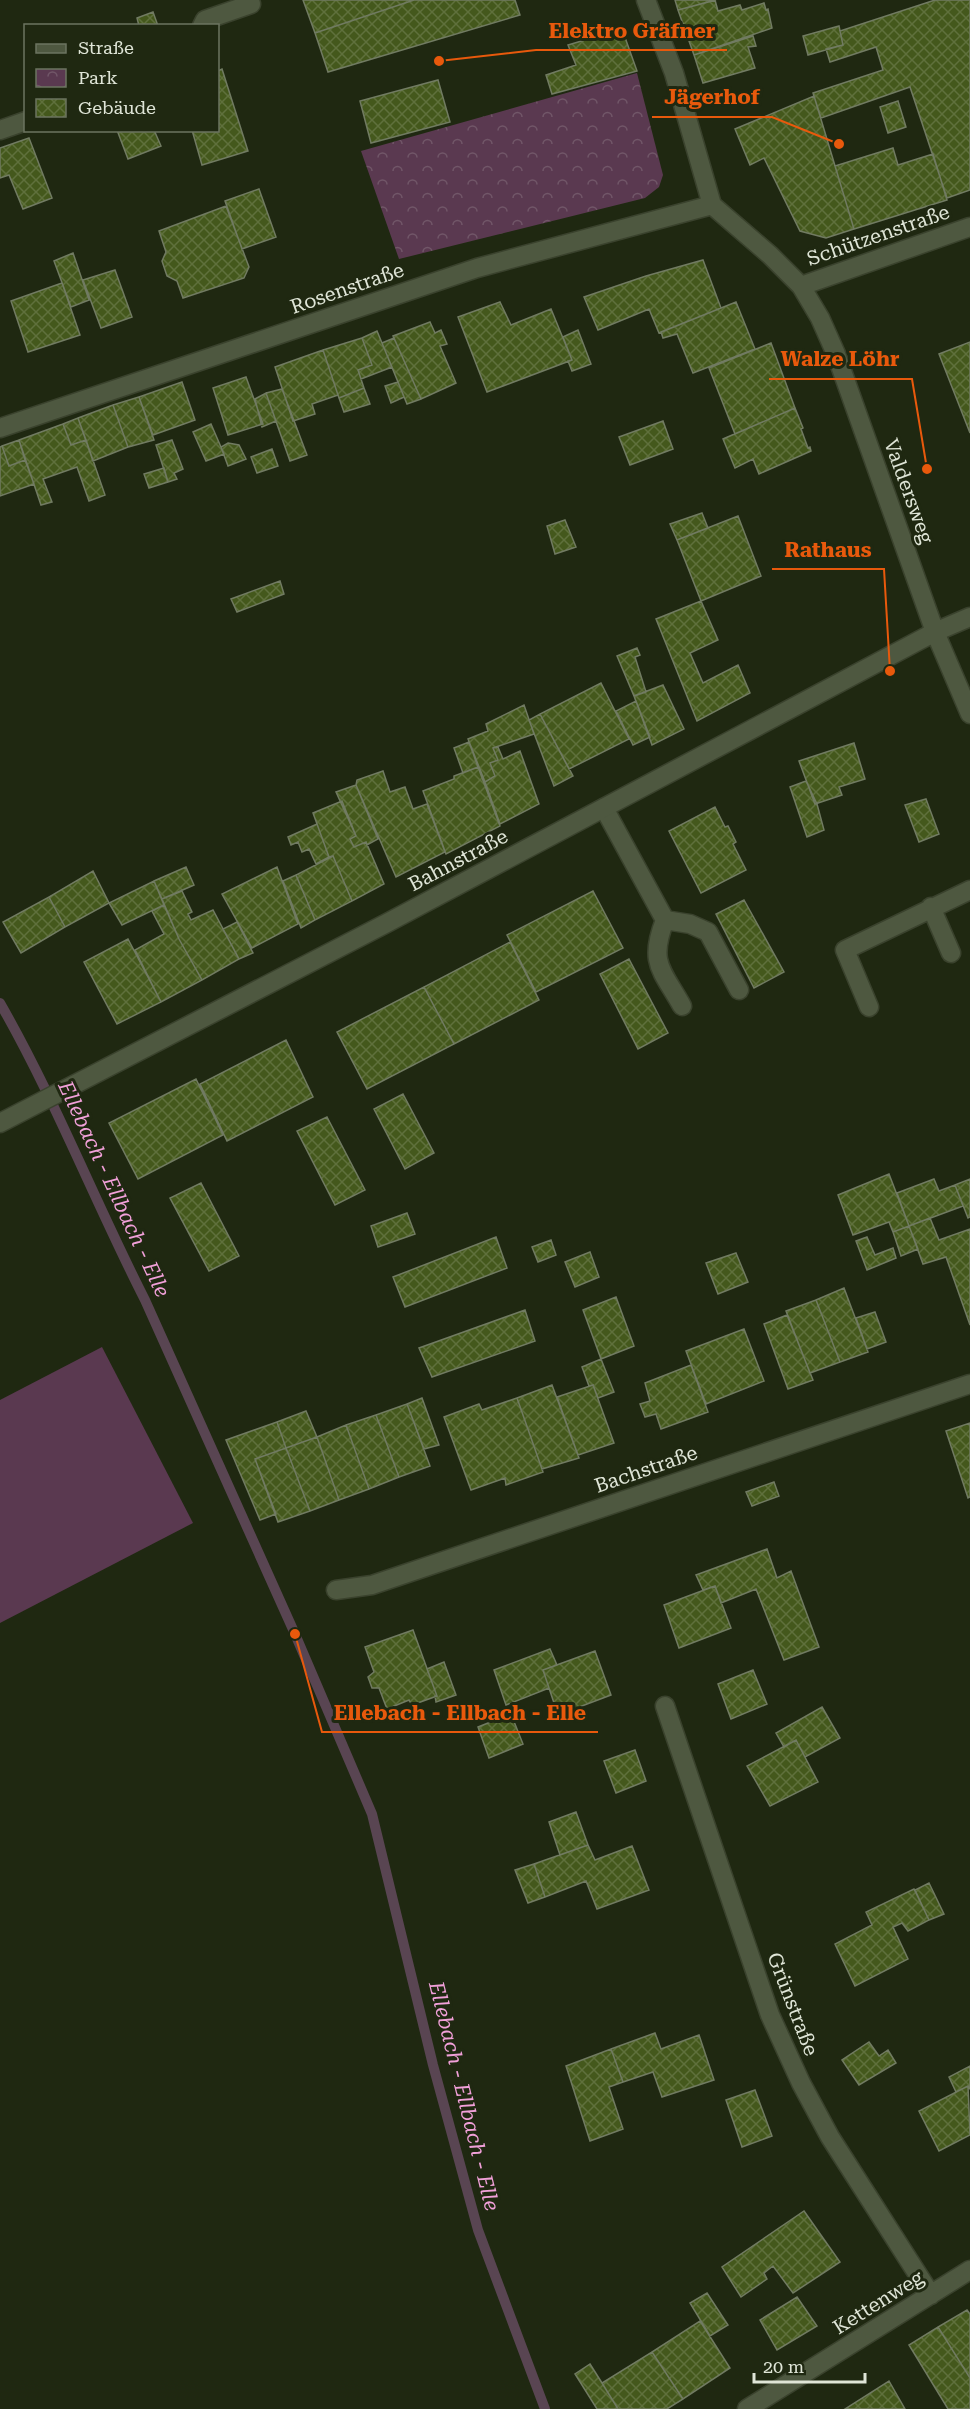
<svg xmlns="http://www.w3.org/2000/svg" width="970" height="2409" font-family="'Roboto Serif',serif">
	<style>
		.park { fill: url(#park-crowns) }
		.pitch { fill: #5a3950 }
		.lines { fill: none; stroke-linecap: round; stroke-linejoin: round }
		.stream { stroke: #594552; stroke-width: 10 }
		.building { fill: url(#building-cross-hatch); stroke: #717b62; stroke-width: 1.5 }
		.service-casing { stroke: #3a422d; stroke-width: 21 }
		.minor-casing { stroke: #3a422d; stroke-width: 21 }
		.service { stroke: #4e5840; stroke-width: 18 }
		.minor { stroke: #4e5840; stroke-width: 18 }
		.labels { text-anchor: middle; dominant-baseline: central; stroke-width: 6; stroke-linejoin: round; paint-order: stroke }
		.street-label { font-size: 20px; fill: #dfe5d7; stroke: #1f2811 }
		.water-label { font-size: 21px; font-style: italic; fill: #f1a0d9; stroke: #1f2811 }
		.leader { fill: none; stroke: #e8590c; stroke-width: 2 }
		.callout-dot { fill: #e8590c; stroke: #1f2811; stroke-width: 2 }
		.callout-label { font-size: 21px; text-anchor: middle; font-weight: bold; fill: #e8590c; stroke: #1f2811; stroke-width: 6; stroke-linejoin: round; paint-order: stroke }
	</style>
	<defs>
		<pattern id="park-crowns" width="20" height="18" patternUnits="userSpaceOnUse" patternTransform="scale(1.5)"><rect width="20" height="18" fill="#5a3950"/><path d="M2 6a3 3 0 1 1 6 0M12 15a3 3 0 1 1 6 0" fill="none" stroke="#715668"/></pattern>
		<pattern id="building-cross-hatch" width="8" height="8" patternUnits="userSpaceOnUse" patternTransform="scale(1.5)"><rect width="8" height="8" fill="#44581c"/><path d="M0 0l8 8M0 8l8-8" fill="none" stroke="#5f703c"/></pattern>
	</defs>
	<rect width="100%" height="100%" fill="#1f2811"/>
	<path class="park" d="M637,73l26,102 -4,12 -14,11 -246,61 -38,-108z"/>
	<path class="pitch" d="M102,1347l91,176 -193,100v-223z"/>
	<g class="lines">
		<path class="stream" d="M0,1003c55,96 95,199 145,297l150,334 77,180 61,251 45,165 67,179"/>
	</g>
	<path class="building" d="M303,0h111l-99,33z
		M414,0h101l5,15 -192,57 -13,-39z
		M675,0h41l-38,10z
		M715,0l3,11 22,-6 2,5 22,-7 2,7 2,-1 4,19 -78,27 -16,-45z
		M935,0h35v190l-23,8 -37,-111 -89,31 -8,-25 70,-23 -7,-23 -46,15 -4,-13 17,-4 -3,-14z
		M153,12l5,14h-19l-2,-8z
		M839,26l4,19 -35,10 -5,-19z
		M622,29l15,42 -85,23 -6,-19 30,-10 -8,-20z
		M753,36l3,10 -8,1 7,21 -52,15 -9,-28z
		M222,69l26,82 -46,14 -10,-35h26v-59z
		M438,80l12,42 -79,21 -11,-42z
		M814,96l40,133 -28,9 -26,-7 -36,-73 -14,7 -15,-36z
		M898,101l8,26 -18,6 -8,-26z
		M117,130h37l7,16 -33,13z
		M29,138l23,60 -29,11 -14,-34 -9,3v-30z
		M893,148l5,17 35,-11 14,46 -93,29 -19,-63z
		M259,189l17,48 -34,12 -17,-48z
		M226,206l23,61 -5,11 -61,20 -6,-17 -10,-5 -5,-15 4,-9 -7,-21z
		M73,253l16,47 -18,7 -17,-46z
		M703,260l18,48 -62,25 -10,-24 -51,21 -14,-33 62,-21z
		M115,270l17,47 -31,11 -18,-48z
		M62,283l18,52 -52,17 -17,-51z
		M500,302l11,23 40,-16 21,51 -85,32 -29,-75z
		M736,302l19,47 -62,24 -16,-39 -14,4 -2,-6z
		M430,322l5,11 6,-3 6,14 -7,2 16,37 -35,16 -28,-63z
		M578,330l13,34 -19,7 -4,-10 4,-1 -9,-23z
		M377,331l15,36 -31,12 -3,-9 14,-5 -10,-27z
		M362,338l10,27 -14,5 6,18 -25,10 -16,-48z
		M394,338l27,61 -14,5 -25,-61z
		M970,342v91l-31,-79z
		M771,343l24,65 -60,26 -26,-66z
		M323,350l15,45 -26,9 3,10 -22,7 -18,-54z
		M246,377l17,47 -35,11 -15,-47z
		M182,382l13,38 -42,15 -14,-38z
		M398,382l6,15 -13,6 -6,-17z
		M364,388l6,16 -26,8 -5,-14z
		M282,389l25,66 -17,6 -24,-68z
		M266,393l10,28 -14,6 -7,-28z
		M139,397l15,43 -26,7 -15,-42z
		M113,405l15,42 -35,14 -15,-43z
		M795,408l8,20 -2,1 7,19 2,-1 1,4 -52,23 -6,-15 -18,9 -12,-29z
		M78,418l8,22 -15,5 -8,-21z
		M663,421l10,28 -43,16 -11,-28z
		M63,424l8,21 15,-5 19,55 -16,6 -12,-34 -34,12 9,23 -11,3 -22,-65z
		M211,424l13,30 -18,7 -13,-29z
		M19,440l6,20 -16,6 -7,-20z
		M172,440l11,29 -9,4 3,6 -9,3 -12,-37z
		M228,443l11,2 7,14 -18,7 -7,-19z
		M2,446l7,20 16,-6 9,24 -34,12v-49z
		M272,449l6,17 -21,7 -6,-16z
		M164,468l4,14 -19,6 -5,-14z
		M702,513l6,15 -31,12 -7,-16z
		M738,516l23,60 -60,25 -24,-61z
		M565,520l11,27 -21,7 -8,-28z
		M280,581l4,13 -47,18 -6,-13z
		M701,601l17,39 -28,13 13,30 35,-18 12,28 -53,28 -41,-102z
		M637,648l3,7 -5,2 11,35 -12,4 -17,-40z
		M601,683l28,56 -60,30 -29,-55z
		M663,685l21,44 -32,16 -18,-49z
		M636,701l14,36 -17,8 -17,-34z
		M524,705l10,29 -41,14 5,12 -8,3 5,13 -10,6 -17,-43 20,-8 -2,-7z
		M540,714l33,62 -19,10 -25,-66z
		M469,742l9,25 -15,6 -9,-25z
		M854,743l11,36 -26,8 3,8 -27,9 -16,-43z
		M498,747l5,12 17,-8 19,53 -39,20 -15,-42 10,-6 -5,-13 8,-3 -5,-12z
		M478,767l22,59 -54,28 -23,-63 31,-12v-3z
		M383,771l7,21 15,-5 8,22 14,-5 18,48 -49,25 -40,-92 1,-5z
		M806,781l11,23 7,26 -17,7 -17,-50z
		M356,785l22,54 -11,6 -1,-3 -12,5 -4,-8 6,-3 -20,-44z
		M926,799l13,35 -20,8 -14,-37z
		M342,801l14,35 -6,3 4,8 12,-5 18,42 -32,17 -19,-45 -4,1 -16,-44z
		M715,807l10,20 3,-1 8,16 -3,2 13,26 -45,23 -32,-62z
		M317,824l12,33 -13,7 -7,-15 -7,3 -4,-10 -7,3 -3,-8z
		M333,856l19,45 -37,19 -19,-45z
		M186,867l8,18 -32,14 -8,-18z
		M277,867l21,57 -46,24 -30,-54z
		M93,871l16,32 -44,24 -16,-30z
		M296,875l19,45 -14,8 -18,-47z
		M154,881l10,24 -42,20 -13,-22z
		M182,891l10,21 -4,2 3,6 22,-10 26,49 -37,21 -23,-41 -17,-40z
		M593,891l30,57 -87,44 -29,-57z
		M49,897l16,30 -44,26 -18,-31z
		M744,900l40,72 -30,16 -38,-74z
		M164,905l15,34 23,41 -41,22 -26,-52 29,-16 -12,-23z
		M237,922l16,31 -14,6 -16,-30z
		M128,939l33,63 -44,22 -33,-62z
		M510,942l29,58 -85,44 -30,-57z
		M629,959l39,74 -30,16 -38,-75z
		M424,987l30,57 -87,45 -30,-57z
		M286,1040l27,57 -86,44 -27,-57z
		M196,1079l27,56 -85,44 -29,-56z
		M403,1094l31,59 -29,16 -31,-60z
		M327,1117l38,73 -30,15 -38,-74z
		M889,1174l20,52 -16,6 -4,-10 -36,13 -15,-40z
		M934,1179l5,12 16,-6 8,21 -54,20 -12,-33z
		M970,1179v38l-2,1 -13,-33z
		M201,1183l38,73 -30,15 -39,-73z
		M407,1213l8,21 -37,13 -7,-21z
		M930,1218l9,22 31,-11v96l-24,-68 -23,7 -14,-38z
		M909,1226l9,23 -17,7 -8,-24z
		M496,1237l11,31 -102,39 -12,-30z
		M867,1237l8,18 18,-7 3,10 -29,12 -11,-29z
		M551,1240l5,15 -18,7 -6,-15z
		M590,1252l9,25 -24,10 -10,-25z
		M736,1253l12,29 -30,12 -12,-31z
		M844,1288l24,64 -28,10 -24,-62z
		M616,1297l18,49 -33,13 -18,-49z
		M816,1300l24,62 -30,11 -24,-62z
		M525,1310l10,31 -103,36 -13,-29z
		M875,1312l11,30 -19,7 -11,-31z
		M787,1315l26,65 -25,9 -24,-65z
		M744,1329l20,52 -58,23 -20,-53z
		M601,1359l13,33 -16,6 -5,-13 -4,1 -7,-19z
		M691,1365l17,47 -47,17 -5,-15 -11,3 -5,-13 10,-3 -5,-18z
		M552,1385l27,73 -37,11 -25,-71z
		M593,1385l21,58 -36,12 -21,-58z
		M422,1398l17,47 -15,4 -17,-45z
		M517,1398l26,74 -37,13 -1,-7 -34,12 -27,-73 35,-13 3,6z
		M407,1404l23,62 -31,11 -23,-62z
		M306,1411l11,26 -31,11 -9,-26z
		M376,1415l23,62 -30,12 -23,-64z
		M277,1422l9,26 -31,11 21,55 -16,6 -34,-80z
		M970,1423v74l-2,1 -22,-67z
		M346,1425l23,64 -30,11 -22,-63z
		M317,1437l22,63 -29,11 -24,-63z
		M286,1448l24,63 -32,11 -23,-63z
		M774,1482l5,14 -27,10 -6,-14z
		M767,1549l10,29 14,-7 28,76 -35,13 -28,-71 -35,14 -6,-17 -12,4 -7,-15z
		M715,1586l16,42 -52,20 -15,-43z
		M413,1630l24,66 -25,9 -3,-5 -22,9 -8,-21h-7l-4,-11 6,-5 -9,-25z
		M550,1649l7,16 -14,5 6,18 -43,17 -12,-35z
		M595,1651l16,44 -53,20 -15,-45z
		M444,1662l12,33 -20,7 -1,-6h2l-10,-27z
		M753,1670l14,34 -36,15 -13,-35z
		M822,1707l18,31 -35,19 -9,-17 -12,7 -8,-14z
		M511,1714l12,30 -34,14 -11,-31z
		M796,1740l22,42 -48,24 -23,-40z
		M635,1750l11,31 -30,12 -12,-32z
		M576,1812l12,33 -28,10 -11,-33z
		M588,1845l7,15 37,-14 17,44 -52,19 -11,-28 -41,16 -11,-33z
		M534,1864l11,33 -17,6 -13,-33z
		M929,1883l15,31 -15,6 -14,-30z
		M914,1889l15,31 -21,11 -6,-8 -9,4 15,32 -53,27 -20,-42 37,-19 -6,-13z
		M655,2033l6,16 38,-14 15,45 -52,17 -9,-25 -30,10 -12,-33z
		M869,2042l10,14 9,-6 8,13 -37,22 -17,-25z
		M611,2049l12,33 -14,5 14,42 -33,12 -24,-75z
		M970,2066v23l-2,-3 -12,6 -7,-15z
		M968,2086l2,49 -31,16 -20,-40z
		M755,2090l17,46 -30,11 -16,-47z
		M804,2211l36,51 -47,31 -20,-27 -9,7 3,6 -26,18 -19,-30z
		M707,2293l21,32 -18,11 -20,-33z
		M797,2297l20,29 -40,24 -17,-30z
		M967,2310l3,4v64l-32,-51z
		M700,2321l30,47 -47,31 -31,-47z
		M938,2327l32,51v31h-22l-39,-64z
		M652,2352l31,47 -16,10h-49l-16,-26z
		M590,2364l12,19 16,26h-21l-22,-35z
		M889,2381l16,28h-60z"/>
	<g class="lines">
		<g class="service-casing">
			<path id="service" d="M202,26l3,-6 46,-16
				M0,130l26,-9
				M604,808l61,112c-17,43 -3,50 17,86
				M931,907l20,46
				M665,920l25,4 18,8 31,58
				M869,1007l-24,-57 125,-60"/>
		</g>
		<g class="minor-casing">
			<path id="minor" d="M646,0l28,73 38,132 58,50 31,31 19,32 16,36 99,278 35,82
				M801,286l169,-59
				M0,428l477,-160 235,-63
				M0,1123l385,-199 550,-292 35,-15
				M336,1590l36,-5 598,-201
				M665,1706l105,309 31,68 29,54 101,158
				M747,2409l223,-139"/>
		</g>
		<use href="#service" class="service"/>
		<use href="#minor" class="minor"/>
	</g>
	<g class="labels">
		<g class="street-label">
			<text transform="translate(878 235) rotate(-19)">Schützenstraße</text>
			<text transform="translate(347 288) rotate(-19)">Rosenstraße</text>
			<text transform="translate(909 491) rotate(70)">Valdersweg</text>
			<text transform="translate(458 860) rotate(-28)">Bahnstraße</text>
			<text transform="translate(646 1469) rotate(-19)">Bachstraße</text>
			<text transform="translate(793 2004) rotate(69)">Grünstraße</text>
			<text transform="translate(878 2302) rotate(-32)">Kettenweg</text>
		</g>
		<g class="water-label">
			<text transform="translate(114 1189) rotate(65)">Ellebach - Ellbach - Elle</text>
			<text transform="translate(464 2096) rotate(76)">Ellebach - Ellbach - Elle</text>
		</g>
	</g>
	<path class="leader" d="M439 61L536 50H727M839 144L772 117H652M927 469L912 379H769M890 671L884 569H772M295 1634L322 1732H598"/>
	<g class="callout-dot">
		<circle cx="439" cy="61" r="6"/>
		<circle cx="839" cy="144" r="6"/>
		<circle cx="927" cy="469" r="6"/>
		<circle cx="890" cy="671" r="6"/>
		<circle cx="295" cy="1634" r="6"/>
	</g>
	<g class="callout-label">
		<text x="632" y="38">Elektro Gräfner</text>
		<text x="712" y="104">Jägerhof</text>
		<text x="840" y="366">Walze Löhr</text>
		<text x="828" y="557">Rathaus</text>
		<text x="460" y="1720">Ellebach - Ellbach - Elle</text>
	</g>
	<rect x="24" y="24" width="195" height="108" fill="#1f2811" stroke="#6c7460" stroke-width="1.5"/>
	<rect x="36" y="44" width="30" height="9" fill="#4e5840" stroke="#6c7460" stroke-width="1.5"/>
	<text x="78" y="54" font-size="18" fill="#dfe5d7">Straße</text>
	<rect x="36" y="69" width="30" height="18" fill="url(#park-crowns)" stroke="#6c7460" stroke-width="1.5"/>
	<text x="78" y="84" font-size="18" fill="#dfe5d7">Park</text>
	<rect x="36" y="99" width="30" height="18" fill="url(#building-cross-hatch)" stroke="#6c7460" stroke-width="1.5"/>
	<text x="78" y="114" font-size="18" fill="#dfe5d7">Gebäude</text>
	<path d="M754 2373v9h111v-9" fill="none" stroke="#dfe5d7" stroke-width="3"/>
	<text x="763" y="2373" font-size="18" fill="#dfe5d7" stroke="#1f2811" stroke-width="4.5" paint-order="stroke">20 m</text>
</svg>
